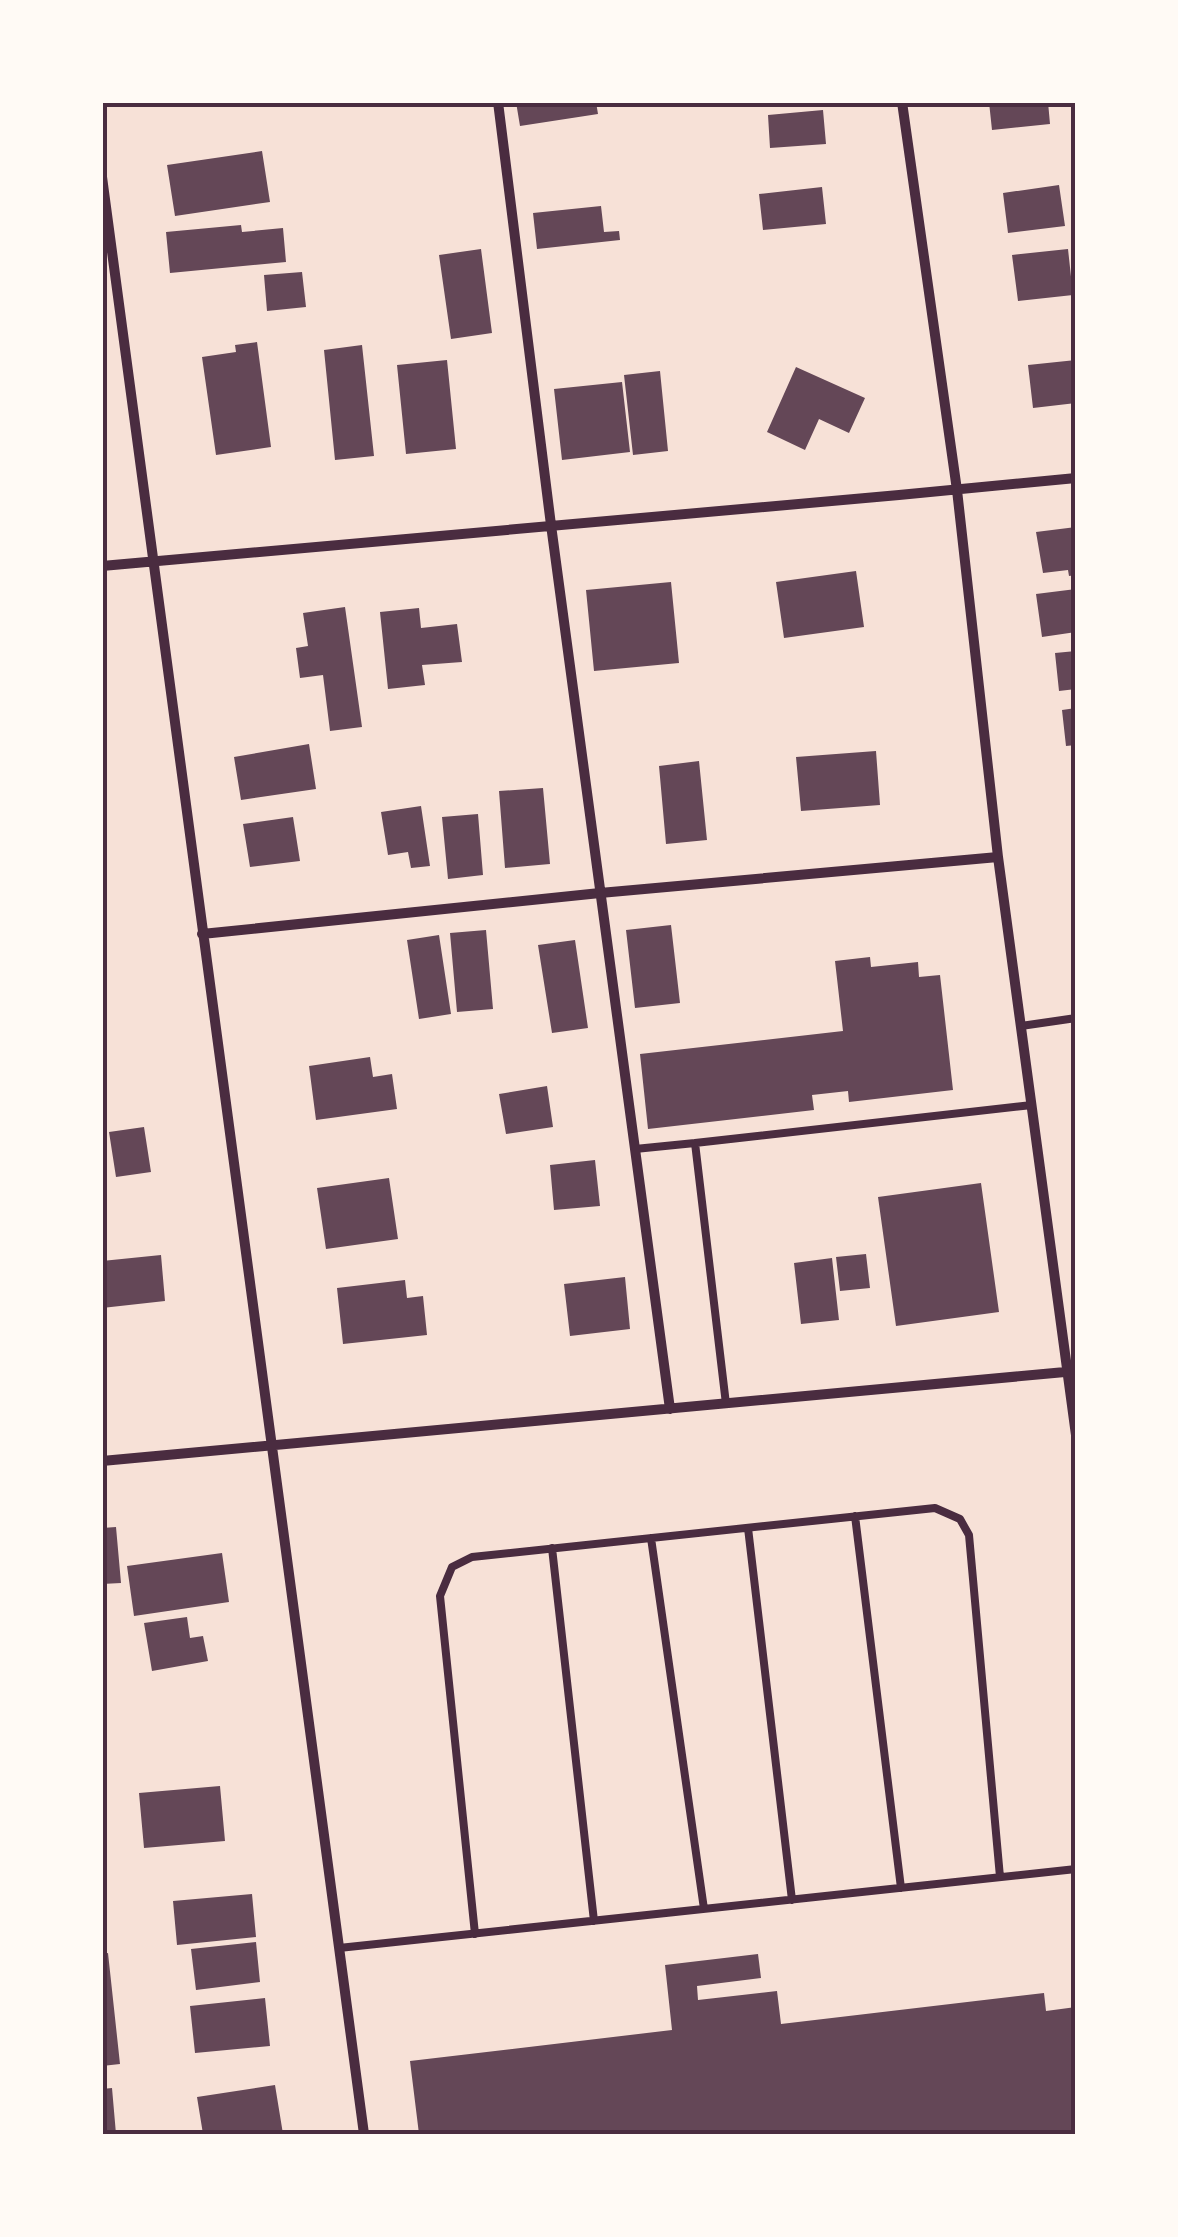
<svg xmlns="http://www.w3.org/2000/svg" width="1178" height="2237" font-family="'Crimson Pro',serif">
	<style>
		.building { fill: #644757 }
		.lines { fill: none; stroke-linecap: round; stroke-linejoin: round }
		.service { stroke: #4a2c40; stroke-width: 8 }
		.minor { stroke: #4a2c40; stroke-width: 10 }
		.neatline { fill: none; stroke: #4a2c40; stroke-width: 4 }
	</style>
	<rect width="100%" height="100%" fill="#f7e1d7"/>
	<path class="building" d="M516,102h80l2,12 -78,12z
		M989,102h59l2,22 -58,6z
		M823,110l3,34 -56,4 -2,-33z
		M262,151l8,51 -95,14 -8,-51z
		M1059,185l6,41 -57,7 -5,-40z
		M822,187l4,37 -63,6 -4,-36z
		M601,206l3,26 15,-1 1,9 -83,9 -4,-36z
		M241,225l1,7 41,-4 3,34 -116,11 -4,-41z
		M481,249l11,84 -41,6 -12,-84z
		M1068,249l5,46 -55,6 -6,-46z
		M302,272l4,35 -39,4 -3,-36z
		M257,342l14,105 -55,8 -14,-98 34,-5 -1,-7z
		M362,345l12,111 -39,4 -11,-110z
		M447,360l9,89 -50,5 -9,-89z
		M1076,360v43l-43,5 -5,-43z
		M796,367l69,31 -16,35 -30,-14 -14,31 -38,-18z
		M660,371l8,80 -35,4 -9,-80z
		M622,382l8,70 -68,8 -8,-71z
		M1076,527v48l-7,1 -1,-6 -25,3 -7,-41z
		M856,571l8,56 -80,11 -8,-56z
		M671,582l8,81 -85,8 -8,-81z
		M1076,589v43l-34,5 -6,-43z
		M345,607l17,120 -32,4 -7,-56 -23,3 -4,-30 12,-2 -5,-33z
		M419,608l2,20 36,-4 5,38 -40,3 3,20 -37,4 -8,-77z
		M1076,651v38l-17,2 -4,-38z
		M1076,708v37l-10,1 -4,-36z
		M309,744l7,45 -75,11 -7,-43z
		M876,751l4,54 -79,6 -5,-54z
		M699,761l8,79 -41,4 -7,-78z
		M543,788l7,76 -45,4 -6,-77z
		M421,806l9,60 -19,2 -3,-16 -20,3 -7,-43z
		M478,814l5,61 -35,4 -6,-62z
		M293,817l7,44 -50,6 -7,-43z
		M671,925l9,78 -45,5 -9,-78z
		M486,930l7,79 -36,3 -7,-79z
		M439,935l12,79 -32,5 -12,-79z
		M575,940l13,88 -36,5 -14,-88z
		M870,957l1,10 47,-5 1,15 21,-2 13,115 -104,12 -1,-11 -36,4 2,15 -166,19 -8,-75 203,-23 -8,-70z
		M370,1057l3,20 19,-3 5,35 -81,11 -7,-54z
		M547,1086l6,41 -47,7 -7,-40z
		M144,1127l7,45 -35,5 -7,-45z
		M595,1160l5,46 -46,4 -4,-45z
		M389,1178l9,61 -72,10 -9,-61z
		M981,1183l18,129 -103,14 -18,-129z
		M866,1254l4,34 -30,3 -4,-34z
		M161,1255l4,46 -63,7v-47z
		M832,1258l7,62 -38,4 -7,-61z
		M625,1277l5,52 -60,7 -6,-52z
		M405,1280l2,18 16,-2 4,39 -84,9 -6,-56z
		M116,1527l5,56 -19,1v-56z
		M222,1553l7,49 -95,14 -7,-50z
		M187,1617l3,21 13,-2 5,25 -56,10 -8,-48z
		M220,1786l5,55 -81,7 -5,-55z
		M252,1894l4,43 -79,8 -4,-44z
		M256,1942l4,40 -64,8 -5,-41z
		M108,1953l12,111 -18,2v-112z
		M758,1954l3,24 -64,8 1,14 79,-9 4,33 263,-31 2,18 30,-4v127h-657l-9,-73 262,-31 -7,-65z
		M265,1998l5,48 -75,7 -5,-47z
		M275,2085l8,49h-80l-6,-37z
		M112,2088l4,46h-14v-45z"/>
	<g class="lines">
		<path class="service" d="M1021,1026l55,-8
			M635,1149l60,-6
			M726,1404l-31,-261 337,-38
			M855,1516l46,372
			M748,1528l44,372
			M651,1538l53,371
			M552,1548l42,373
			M475,1934l-35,-338 12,-29 20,-10 463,-49 25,11 9,16 31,342
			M339,1948l737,-79"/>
		<path class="minor" d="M498,102l53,423 119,884
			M902,102l55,388 41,367 78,578
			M102,177l262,1957
			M102,566l797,-71 177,-17
			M202,934l398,-41 398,-36
			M102,1461l974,-90"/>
	</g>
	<rect width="1178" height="2237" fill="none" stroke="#fffaf5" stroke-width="210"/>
	<rect x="105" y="105" width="968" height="2027" class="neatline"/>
</svg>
